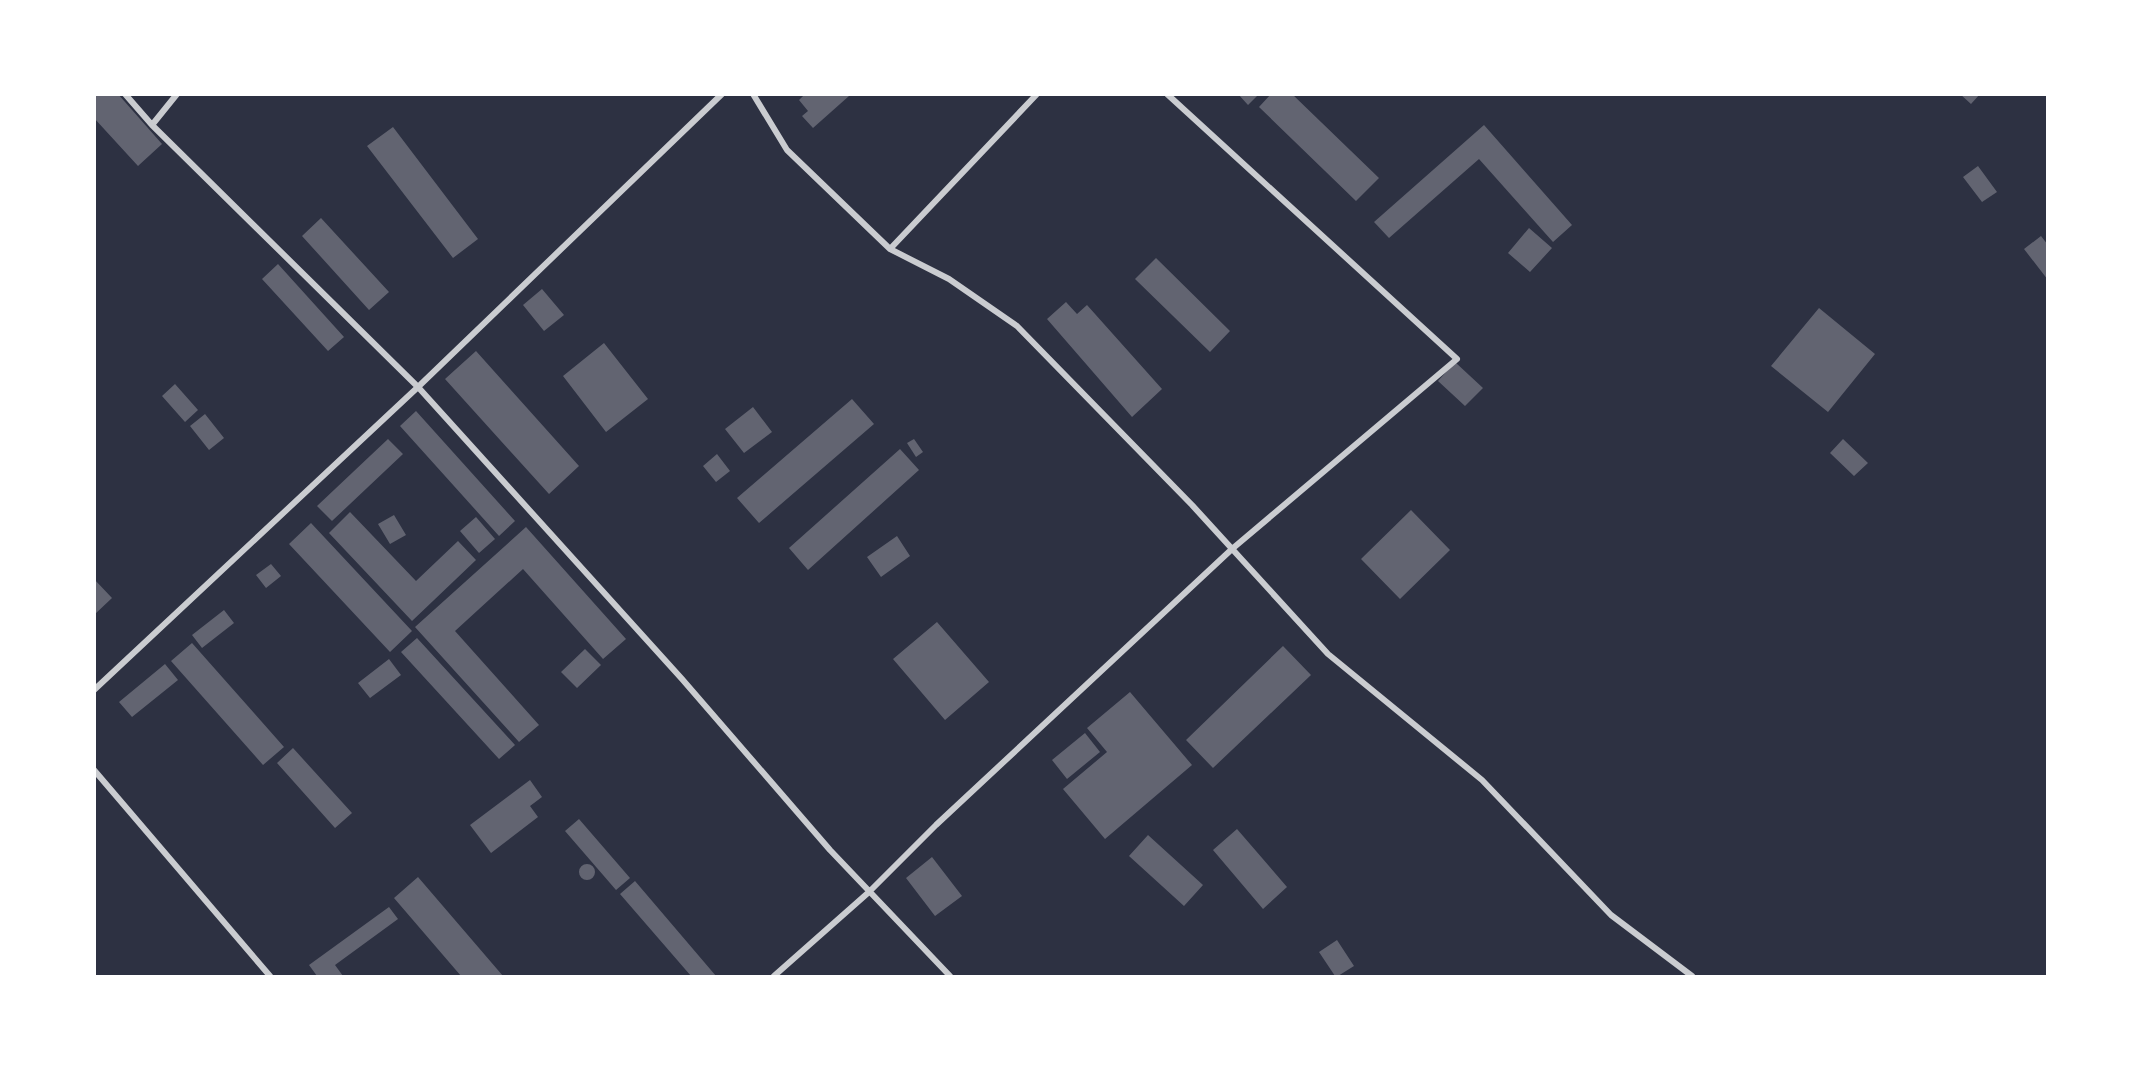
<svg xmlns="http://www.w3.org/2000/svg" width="2142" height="1071" font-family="Barlow,sans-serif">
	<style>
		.building { fill: #626471 }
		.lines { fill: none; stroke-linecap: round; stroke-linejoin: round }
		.minor { stroke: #caccd0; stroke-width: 6 }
	</style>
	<rect width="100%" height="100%" fill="#2d3142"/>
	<path class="building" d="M94,94h24l44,50 -24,22 -44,-48z
		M805,94h42l2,2 -36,32 -11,-12 6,-5 -9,-11z
		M1238,94h21l-11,11z
		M1271,94h21l87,84 -23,23 -97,-94z
		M1960,94h20l-9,10z
		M1484,125l88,100 -19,17 -74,-83 -90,79 -15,-16z
		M393,127l85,112 -25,19 -86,-112z
		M1978,166l19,26 -15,10 -19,-25z
		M321,218l68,74 -20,18 -67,-74z
		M1529,228l23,20 -22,24 -22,-19z
		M2041,236l7,9v35l-24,-31z
		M1156,258l74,73 -20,21 -75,-73z
		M278,264l66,73 -16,14 -66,-72z
		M542,289l22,26 -20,16 -21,-26z
		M1066,302l11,12 10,-9 75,84 -30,28 -85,-98z
		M1819,308l56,46 -47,58 -57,-46z
		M604,343l44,56 -42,33 -43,-56z
		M476,351l103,115 -30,28 -104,-115z
		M1455,362l28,26 -18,18 -27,-25z
		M175,384l23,26 -13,12 -23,-26z
		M852,399l22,25 -115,99 -22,-25z
		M753,407l19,25 -28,21 -19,-24z
		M416,411l99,110 -16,15 -99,-110z
		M205,414l19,24 -15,12 -19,-24z
		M388,439l15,15 -71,67 -15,-15z
		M914,439l9,13 -7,5 -9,-14z
		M1843,439l25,24 -14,13 -24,-23z
		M900,449l19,21 -111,100 -19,-22z
		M717,454l13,17 -14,11 -13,-16z
		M1411,510l39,40 -50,49 -39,-40z
		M350,512l66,69 42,-40 18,19 -64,61 -83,-88z
		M394,515l12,20 -16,9 -12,-20z
		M476,517l19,22 -16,14 -19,-22z
		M311,523l101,108 -22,21 -101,-108z
		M526,527l100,112 -23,20 -80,-90 -68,62 84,94 -20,17 -104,-115z
		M897,536l13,20 -29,21 -14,-20z
		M271,564l10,12 -15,12 -10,-13z
		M94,579l18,19 -18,17z
		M224,610l10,13 -32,25 -10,-13z
		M937,622l52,60 -44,38 -52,-61z
		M417,638l98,107 -16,14 -98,-107z
		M192,643l92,104 -21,18 -92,-104z
		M1283,646l28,29 -98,93 -27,-28z
		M585,649l16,16 -24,23 -16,-16z
		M389,659l12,16 -31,23 -12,-15z
		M165,664l13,16 -46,37 -13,-15z
		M1130,692l62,73 -87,74 -42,-50 44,-37 -20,-24z
		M1085,733l15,19 -33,27 -15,-19z
		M293,748l59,65 -17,15 -58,-65z
		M530,780l12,17 -12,9 8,11 -47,36 -21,-28z
		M579,819l51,59 -14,12 -51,-59z
		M1237,829l50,58 -24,22 -50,-59z
		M1148,835l55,50 -19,21 -55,-50z
		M932,857l30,39 -27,20 -29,-38z
		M579 872a8 8 0 1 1 16 0a8 8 0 1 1-16 0Z
		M418,877l85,99h-42l-67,-78z
		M635,881l81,95h-25l-71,-82z
		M389,907l9,12 -63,46 8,11h-26l-8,-11z
		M1337,940l17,26 -16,10h-3l-16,-24z"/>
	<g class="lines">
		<path class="minor" d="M125,94l27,31 266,262 264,292 148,171 120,126
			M753,94l34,56 103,99 59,30 68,47 175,179 136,149 154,126 129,135 81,61
			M152,125l25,-31
			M890,249l147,-155
			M94,690l324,-303 304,-293
			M94,770l176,206
			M774,976l95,-84 67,-67 296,-276 225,-190 -290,-265"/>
	</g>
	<rect width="2142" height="1071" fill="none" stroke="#ffffff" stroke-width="192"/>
</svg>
